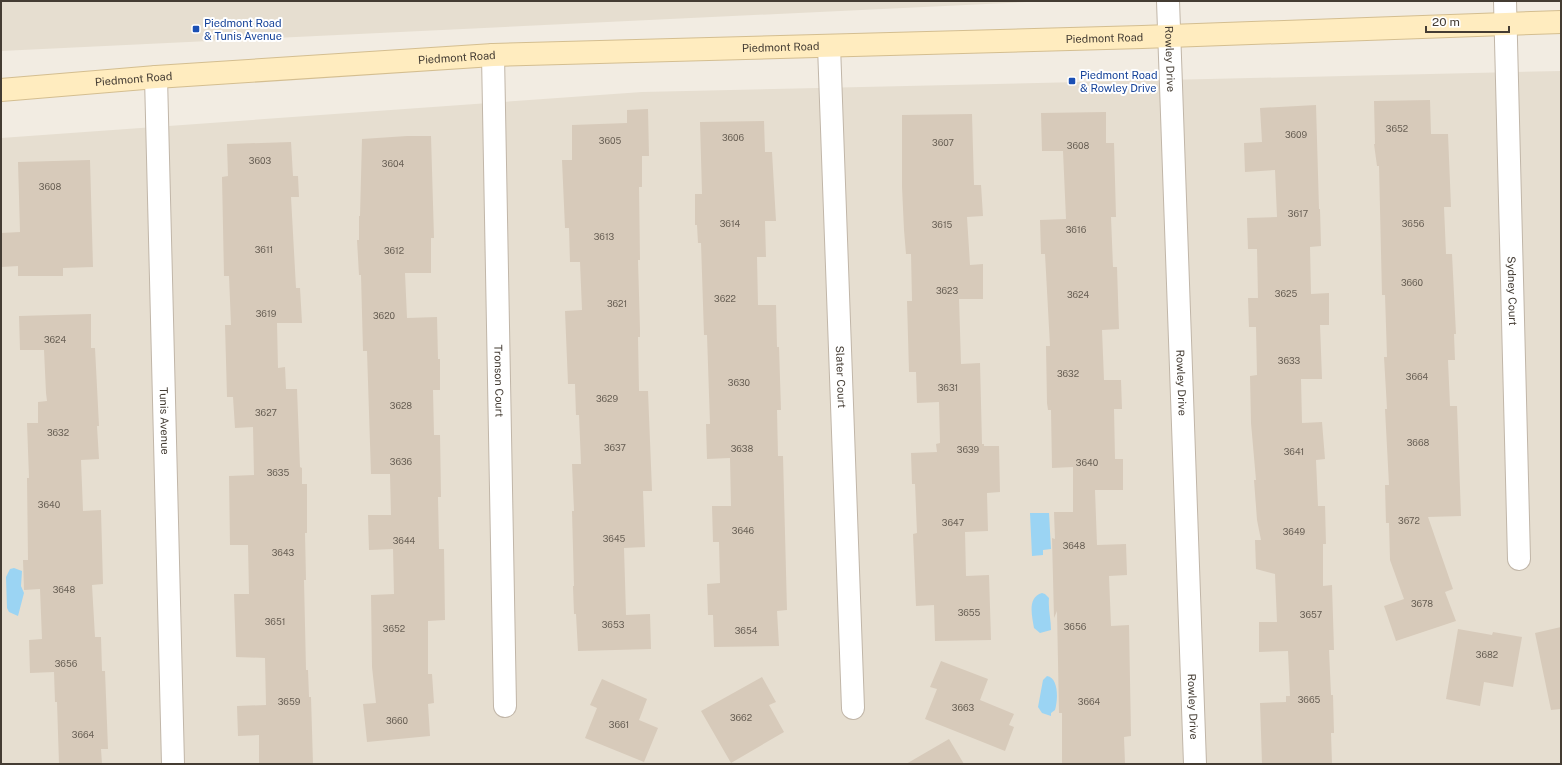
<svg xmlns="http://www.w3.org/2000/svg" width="1562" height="765" font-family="'Public Sans',sans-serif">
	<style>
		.residential { fill: #e6ded0 }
		.water { fill: #9bd4f3 }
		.building { fill: #d7caba }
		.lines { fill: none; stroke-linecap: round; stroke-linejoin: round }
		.street-casing { stroke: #c1b6a8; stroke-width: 24 }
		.secondary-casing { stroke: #d4be90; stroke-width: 24 }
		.street { stroke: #fff; stroke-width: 22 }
		.secondary { stroke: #ffecbf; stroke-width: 22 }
		.transit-dot { fill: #1a4fb4; stroke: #fff; stroke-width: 1.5 }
		.labels { text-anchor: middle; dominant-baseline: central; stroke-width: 4; stroke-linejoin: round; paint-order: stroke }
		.number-label { font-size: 9px; fill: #696055 }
		.transit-label { font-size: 11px; fill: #164399; stroke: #fff; text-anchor: start }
		.street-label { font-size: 11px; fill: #443c33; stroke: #fff }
	</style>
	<rect width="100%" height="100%" fill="#f2ece2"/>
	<path class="residential" d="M1,1h1047l-1047,50z
		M1561,71v693h-1560v-626l641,-46z"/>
	<path class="water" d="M1030,513h19l2,36 -8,1v5l-11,1z
		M14,568l8,3 -1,15 3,7 -6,23 -9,-4 -2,-4 -1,-31 4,-8z
		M1042,593l3,1 4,4c-1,12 2,21 2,32l-11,3 -6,-5c-2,-12 -7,-31 8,-35z
		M1047,676c12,2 11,24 8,34l-4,3v3l-9,-3 -4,-6 5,-27z"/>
	<path class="building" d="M1430,100l1,34h17l3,73h-7l2,47h6l4,80h-2l1,26h-7l2,46h7l4,110 -33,1 25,72 -8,3 11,29 -60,20 -12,-35 20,-7 -14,-39 -1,-37h-3l-1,-38h4l-4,-76h2l-3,-52h3l-2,-62h-3l-3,-129h-2l-3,-22h1l-1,-43z
		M1316,105l3,104h1l1,37 -11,1 1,47 18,-1v32h-9l2,54h-21l1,44 20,-1 3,37 -9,1 2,46h7l1,38h-3v42l9,-1 2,65h-5l2,45h2l1,38h-3l1,31h-70l-2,-61 26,-1v-6h4l-2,-45 -29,1v-30h18l-2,-48 -19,-5 -1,-29h6l-4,-20 -3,-40h2l-5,-57 -1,-47 7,-1 -1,-48h-7l-1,-29h10l-1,-49h-9l-1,-31 30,-1 -2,-47 -30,2 -1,-29 18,-1 -2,-34z
		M648,109l1,47h-7v31h-3l1,73h-2l2,70v7h-2l1,54h9l4,100h-9l2,56 -21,1 2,67 24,-1 1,35 -73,2 -2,-37h-2l-1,-28h1l-2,-75h2l-2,-47h9l-2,-49h-3l-1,-31h-7l-3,-73 17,-1 -2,-48h-10l-1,-34h-4l-3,-68h10v-35l55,-2v-13z
		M1106,112v31h8l2,74h-5l2,50h4l2,62 -17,1 2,50h17l1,29h-8l1,50h8v31h-28l2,55 29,-1 1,31 -18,1 2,50 18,-1 2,111 -7,1 1,27h-63v-51h-3l-2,-102 -3,7 -2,-80 3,1 -1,-27h19v-45l-21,1 -1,-58h-3l-1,-7 -1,-57h4l-5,-92h-4l-1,-34 26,-1 -3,-68h-21l-1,-38z
		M972,114l2,71h7l2,31 -16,1 3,48 13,-1v35h-24l2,65 19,-1 2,81h2v2h15l1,46 -13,1 1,38 -23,1 1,44 23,-1 2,65 -56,1 -1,-36 -18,1 -3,-72 4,-1 -2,-49h-3l-1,-31 26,-1 -1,-8 4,-1 -1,-41 -22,1 -1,-31h-7l-2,-71h5l-1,-47h-5l-2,-24 -2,-43v-72z
		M764,121l1,31h7l4,69h-11l1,36h-9l1,48h18l1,42h2l2,63h-4l1,46h5l4,154 -10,1 2,35 -65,1 -1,-32h-5l-1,-31 13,-1 -1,-41h-6l-1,-36h19l-1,-48 -23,1 -1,-35h4l-3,-89h-3l-3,-92h-3l-1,-18h-2v-31h7l-2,-72z
		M407,136h24l3,102h-3v35h-26l2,45 30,-1 1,42h2v31h-7l1,45h6l1,62h-3l1,52h5l1,71 -17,1v53h4l2,29 -6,1 2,32 -63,6 -4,-38 13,-1 -4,-36 -1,-72 23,-1 -1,-45 -24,1 -1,-35h23l-1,-41h-19l-4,-123h-4l-2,-76h-2l-2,-35h2v-24h1l2,-77z
		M291,142l2,34h5l1,21h-8l5,91h4l2,35h-25l1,45 7,-1 1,22h11l3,78 2,1v16h5v49h-2l1,47h-2l2,90h2l1,27h2l2,67h-54v-29l-21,1 -1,-30 29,-1 -1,-47 -29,-1 -2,-63h15l-1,-49h-18l-1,-69 25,-1 -1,-48 -18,1 -2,-31h-6l-2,-72h6l-2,-49h-5l-2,-99 6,-1 -1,-32z
		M90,160l3,107 -30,1v8h-45v-10l-17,1v-34l19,-1 -2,-70z
		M91,314v34h4l4,78h-2l2,33 -18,1 2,51 18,-1 2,74 -11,1 3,52h6l1,34h3l3,78h-7l1,15h-43l-2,-62h-2l-1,-30 -24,1 -1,-33 13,-1 -2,-50 -16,1 -1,-30h5l-1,-82h2l-2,-55h11v-21l9,-1 -1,-8 -2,-43h-24l-1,-34z
		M1561,627v82l-10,1 -16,-77z
		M1458,629l34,6 1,-3 29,5 -9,50 -29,-5 -4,24 -34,-7z
		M941,661l47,18 -8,21 34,14 -5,11 5,2 -9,24 -80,-32 12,-30 -7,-2z
		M762,677l14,25 -7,3 15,27 -53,31 -30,-52z
		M602,679l45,20 -8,21 19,8 -14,34 -59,-24 12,-30 -7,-3z
		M949,739l15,25h-58z"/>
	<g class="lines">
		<g class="street-casing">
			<g id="street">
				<path id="s1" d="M1168,1l27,763"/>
				<path id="s2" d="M1505,1l14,558"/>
				<path id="s3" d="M829,46l24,662"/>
				<path id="s4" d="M493,55l12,651"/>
				<path id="s5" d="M156,77l17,687"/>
			</g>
		</g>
		<g class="secondary-casing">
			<g id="secondary">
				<path id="s6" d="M1,90l155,-13 337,-22 649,-18 419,-15"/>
			</g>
		</g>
		<use href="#street" class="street"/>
		<use href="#secondary" class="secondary"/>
	</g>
	<g class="transit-dot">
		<rect x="192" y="25" width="8" height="8" rx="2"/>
		<rect x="1068" y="77" width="8" height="8" rx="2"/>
	</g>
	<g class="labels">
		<g class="number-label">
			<text x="1397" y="128">3652</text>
			<text x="1296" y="134">3609</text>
			<text x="733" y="137">3606</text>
			<text x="610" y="140">3605</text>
			<text x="943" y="142">3607</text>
			<text x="1078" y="145">3608</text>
			<text x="260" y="160">3603</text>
			<text x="393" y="163">3604</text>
			<text x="50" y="186">3608</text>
			<text x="1298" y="213">3617</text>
			<text x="730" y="223">3614</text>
			<text x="1413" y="223">3656</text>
			<text x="942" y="224">3615</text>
			<text x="1076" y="229">3616</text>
			<text x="604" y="236">3613</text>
			<text x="264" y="249">3611</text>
			<text x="394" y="250">3612</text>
			<text x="1412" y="282">3660</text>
			<text x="947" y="290">3623</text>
			<text x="1286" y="293">3625</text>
			<text x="1078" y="294">3624</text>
			<text x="725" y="298">3622</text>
			<text x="617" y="303">3621</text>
			<text x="266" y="313">3619</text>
			<text x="384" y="315">3620</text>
			<text x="55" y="339">3624</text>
			<text x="1289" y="360">3633</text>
			<text x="1068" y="373">3632</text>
			<text x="1417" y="376">3664</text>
			<text x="739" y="382">3630</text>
			<text x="948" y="387">3631</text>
			<text x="607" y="398">3629</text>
			<text x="401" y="405">3628</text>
			<text x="266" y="412">3627</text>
			<text x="58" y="432">3632</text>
			<text x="1418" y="442">3668</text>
			<text x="615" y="447">3637</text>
			<text x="742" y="448">3638</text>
			<text x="968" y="449">3639</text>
			<text x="1294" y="451">3641</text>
			<text x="401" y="461">3636</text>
			<text x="1087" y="462">3640</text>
			<text x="278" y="472">3635</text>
			<text x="49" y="504">3640</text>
			<text x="1409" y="520">3672</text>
			<text x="953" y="522">3647</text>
			<text x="743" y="530">3646</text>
			<text x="1294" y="531">3649</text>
			<text x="614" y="538">3645</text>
			<text x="404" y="540">3644</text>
			<text x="1074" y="545">3648</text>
			<text x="283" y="552">3643</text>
			<text x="64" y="589">3648</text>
			<text x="1422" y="603">3678</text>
			<text x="969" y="612">3655</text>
			<text x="1311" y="614">3657</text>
			<text x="275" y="621">3651</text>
			<text x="613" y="624">3653</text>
			<text x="1075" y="626">3656</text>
			<text x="394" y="628">3652</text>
			<text x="746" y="630">3654</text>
			<text x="1487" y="654">3682</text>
			<text x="66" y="663">3656</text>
			<text x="1309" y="699">3665</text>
			<text x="289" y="701">3659</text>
			<text x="1089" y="701">3664</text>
			<text x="963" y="707">3663</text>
			<text x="741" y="717">3662</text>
			<text x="397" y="720">3660</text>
			<text x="619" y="724">3661</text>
			<text x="83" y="734">3664</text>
		</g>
		<g class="transit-label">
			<text x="204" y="23">Piedmont Road<tspan x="204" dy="13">&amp; Tunis Avenue</tspan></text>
			<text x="1080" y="75">Piedmont Road<tspan x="1080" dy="13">&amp; Rowley Drive</tspan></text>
		</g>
		<g class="street-label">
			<text stroke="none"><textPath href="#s6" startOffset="1105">Piedmont Road</textPath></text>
			<text stroke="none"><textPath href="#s6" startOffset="781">Piedmont Road</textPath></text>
			<text stroke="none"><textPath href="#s6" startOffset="457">Piedmont Road</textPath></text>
			<text stroke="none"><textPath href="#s1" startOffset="58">Rowley Drive</textPath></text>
			<text stroke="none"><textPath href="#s6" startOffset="133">Piedmont Road</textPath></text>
			<text stroke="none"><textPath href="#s2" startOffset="290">Sydney Court</textPath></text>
			<text stroke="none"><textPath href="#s3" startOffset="331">Slater Court</textPath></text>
			<text stroke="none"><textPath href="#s4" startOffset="326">Tronson Court</textPath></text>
			<text stroke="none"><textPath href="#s1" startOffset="382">Rowley Drive</textPath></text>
			<text stroke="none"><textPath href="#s5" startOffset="344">Tunis Avenue</textPath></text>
			<text stroke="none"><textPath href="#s1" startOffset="706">Rowley Drive</textPath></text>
		</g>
	</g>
	<rect width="1562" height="765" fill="none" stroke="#443c33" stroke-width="4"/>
	<path d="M1426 26v6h83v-6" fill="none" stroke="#443c33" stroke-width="2"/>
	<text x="1432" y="26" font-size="12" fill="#443c33" stroke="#ffffff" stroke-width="3" paint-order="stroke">20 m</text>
</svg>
